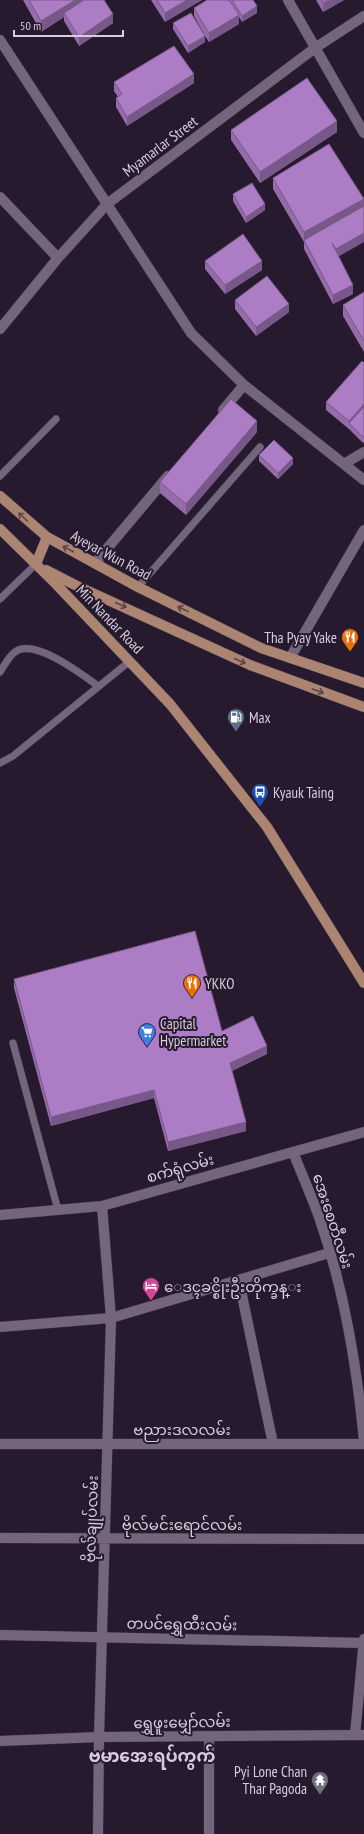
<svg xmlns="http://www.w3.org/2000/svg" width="364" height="1834" font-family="'PT Sans Narrow','Noto Sans Myanmar',sans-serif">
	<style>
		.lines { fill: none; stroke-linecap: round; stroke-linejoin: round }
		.lane-casing { stroke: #3f3446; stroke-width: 8 }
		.street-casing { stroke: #3f3446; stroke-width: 11 }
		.primary-casing { stroke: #3f3446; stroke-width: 11 }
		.lane { stroke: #74657d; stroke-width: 7 }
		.street { stroke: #74657d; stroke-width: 10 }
		.primary { stroke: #ab8572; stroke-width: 10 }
		.wall { fill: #946ca9 }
		.shaded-wall { fill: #785889 }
		.building { fill: #ac7dc4; stroke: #785889 }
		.oneway { stroke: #5c4449 }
		.labels { text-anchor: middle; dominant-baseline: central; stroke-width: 4; stroke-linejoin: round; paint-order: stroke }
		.street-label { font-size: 15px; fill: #d7cedc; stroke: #27192e }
		.poi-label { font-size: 15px; fill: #d7cedc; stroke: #27192e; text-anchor: start }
		.quarter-label { font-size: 17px; font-weight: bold; fill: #dac9e4; stroke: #27192e }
	</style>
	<rect width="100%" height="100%" fill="#27192e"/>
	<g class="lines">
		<g class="lane-casing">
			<path id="lane" d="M0,476l56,-57
				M138,587l122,-140
				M0,599l36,-35
				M0,672c4,-6 9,-16 15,-20 19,-15 68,23 83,34
				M0,763l13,-7 117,-95
				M13,1043l45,167"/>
		</g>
		<g class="street-casing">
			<path id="street" d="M288,0l76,133
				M0,40l191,293 53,52 120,95
				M0,197l58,61
				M0,329l58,-71 49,-54 208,-156 49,-32
				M223,410l21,-25
				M344,464l20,-12
				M95,563l73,-87
				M290,658l74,-128
				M293,1152c9,23 19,45 27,68 25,72 37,147 44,221
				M0,1215l102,-9 262,-74
				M239,1281l34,163
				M0,1327l111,-9 218,-65
				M0,1444h364
				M0,1538l364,1
				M0,1635l363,8
				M355,1735l9,-96
				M209,1736v98
				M0,1741l99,-4 265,-2
				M98,1834l1,-97 12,-419 -9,-112"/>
		</g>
		<g class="primary-casing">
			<path id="primary" d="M0,496l47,41 91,50 123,61 103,35
				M0,529l54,53 116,122 97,123 97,156
				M36,564l11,-27
				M46,570l29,15 175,80 114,42"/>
		</g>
		<use href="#lane" class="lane"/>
		<use href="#street" class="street"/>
		<use href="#primary" class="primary"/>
	</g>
	<path class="wall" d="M23,0h81l9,23 -34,23 -15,-25v-4l-23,15z
		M151,0h51l-37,22z
		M207,0h46l4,13 -15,9 -3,-5v7l-30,18 -4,-6v6l-17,11 -15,-24v-6l31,11 -10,-18v-8z
		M316,0h28l-21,12z
		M114,82l80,1 -67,43 -11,-19v-9l2,-1 -4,-6z
		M231,130l106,2 -77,51 -29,-43z
		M329,144l9,112 15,38 -20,10 -29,-55v-7l-31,-53v-11z
		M233,194l32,16 -19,13 -13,-22z
		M205,261l57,9 -37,24 -20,-25z
		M364,292v60l-21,-36v-11z
		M235,300l54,12 -33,24 -21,-27z
		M364,363v79l-1,1 -14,-14 -23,-19v-8z
		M257,432l-71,83 -26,-22v-11z
		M259,455l34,9 -15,15 -19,-18z
		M14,979l208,52 45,23 -35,17 14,60 -78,20 -14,-53 -103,28 -37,-138z"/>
	<path class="shaded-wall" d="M75,0h17l-28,13v4l-23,15v-11z
		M187,0h15l-37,22v-9z
		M329,0h15l-21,12v-9z
		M257,6v7l-15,9v-6z
		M113,14v9l-34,23v-9z
		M239,15v9l-30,18v-9z
		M205,36v6l-17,11v-7z
		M194,74v9l-67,43v-9z
		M337,121v11l-77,51v-11z
		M364,199v11l-60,30v-8z
		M265,204v6l-19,13v-6z
		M364,233v9l-28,16v-9z
		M262,261v9l-37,24v-9z
		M353,285v9l-20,10v-9z
		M289,304v8l-33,24v-9z
		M364,404v9l-15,10v-2z
		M257,421v11l-71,83v-11z
		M293,458v6l-15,15v-6z
		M267,1046v8l-37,18v-9z
		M154,1090v8l-103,28v-9z
		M246,1122v9l-78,20v-9z"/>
	<path class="building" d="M29,0h46l-34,21z
		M84,0h20l9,14 -34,23 -15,-24z
		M157,0h30l-22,13z
		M207,0h22l10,15 -30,18 -15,-25z
		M232,0h21l4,6 -15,10z
		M321,0h8l-6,3z
		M191,13l14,23 -17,10 -15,-23z
		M174,46l20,28 -67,43 -11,-19 6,-4 -8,-12z
		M307,78l30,43 -77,51 -29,-42z
		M329,144l35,55 -60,33 -31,-54z
		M252,183l13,21 -19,13 -13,-23z
		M364,206v27l-28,16 -4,-6 21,42 -20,10 -29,-55z
		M243,234l19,27 -37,24 -20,-24z
		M267,276l22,28 -33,23 -21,-27z
		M364,292v49l-21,-36z
		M362,361l2,2v41l-15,17 -23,-19z
		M231,399l26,22 -71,83 -26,-22z
		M364,407v29l-1,1 -14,-14z
		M274,440l19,18 -15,15 -19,-18z
		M195,931l27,100 31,-15 14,30 -37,17 16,59 -78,20 -14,-52 -103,27 -37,-138z"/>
	<defs><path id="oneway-shaft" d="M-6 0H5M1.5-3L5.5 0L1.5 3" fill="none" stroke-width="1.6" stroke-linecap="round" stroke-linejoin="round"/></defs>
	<g class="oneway">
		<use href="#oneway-shaft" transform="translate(23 517) rotate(-138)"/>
		<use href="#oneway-shaft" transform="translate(68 549) rotate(-152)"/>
		<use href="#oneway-shaft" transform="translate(121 605) rotate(24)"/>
		<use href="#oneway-shaft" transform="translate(183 609) rotate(-154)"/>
		<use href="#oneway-shaft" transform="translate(240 661) rotate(24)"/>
		<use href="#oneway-shaft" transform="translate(318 691) rotate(20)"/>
	</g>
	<defs>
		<g id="restaurant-pin" transform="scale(0.9)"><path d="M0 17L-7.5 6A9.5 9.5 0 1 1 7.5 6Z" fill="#e8710a" stroke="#27192e"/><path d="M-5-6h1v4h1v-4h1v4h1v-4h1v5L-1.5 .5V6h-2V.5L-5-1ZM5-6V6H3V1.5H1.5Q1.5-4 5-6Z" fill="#fff"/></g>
		<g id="fuel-pin" transform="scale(0.9)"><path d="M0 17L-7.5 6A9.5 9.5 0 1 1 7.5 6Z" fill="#5c6f8a" stroke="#27192e"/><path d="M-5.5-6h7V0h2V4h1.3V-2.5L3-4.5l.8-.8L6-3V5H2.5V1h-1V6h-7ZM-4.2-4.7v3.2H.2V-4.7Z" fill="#fff"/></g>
		<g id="bus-pin" transform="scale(0.9)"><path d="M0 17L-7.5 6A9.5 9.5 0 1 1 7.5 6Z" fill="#1a4fb4" stroke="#27192e"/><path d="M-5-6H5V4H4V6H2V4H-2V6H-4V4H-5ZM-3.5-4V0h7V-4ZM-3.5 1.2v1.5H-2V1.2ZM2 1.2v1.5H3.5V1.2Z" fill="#fff"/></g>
		<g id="supermarket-pin" transform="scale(0.9)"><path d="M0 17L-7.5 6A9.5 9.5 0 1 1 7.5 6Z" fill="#3f7fe0" stroke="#27192e"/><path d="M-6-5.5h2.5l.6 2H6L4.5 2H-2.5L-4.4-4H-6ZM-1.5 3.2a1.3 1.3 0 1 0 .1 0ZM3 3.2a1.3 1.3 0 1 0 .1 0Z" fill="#fff"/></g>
		<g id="hotel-pin" transform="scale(0.9)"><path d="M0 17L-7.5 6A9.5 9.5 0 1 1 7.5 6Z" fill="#d1479c" stroke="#27192e"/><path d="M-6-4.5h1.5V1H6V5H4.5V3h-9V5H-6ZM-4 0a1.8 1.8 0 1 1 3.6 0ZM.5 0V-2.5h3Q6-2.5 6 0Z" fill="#fff"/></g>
		<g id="temple-pin" transform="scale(0.9)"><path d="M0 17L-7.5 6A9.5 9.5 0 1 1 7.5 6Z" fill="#6b7280" stroke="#27192e"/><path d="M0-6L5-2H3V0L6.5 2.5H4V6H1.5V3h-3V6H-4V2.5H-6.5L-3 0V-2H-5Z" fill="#fff"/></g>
	</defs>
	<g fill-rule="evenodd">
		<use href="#restaurant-pin" x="350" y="637"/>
		<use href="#fuel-pin" x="236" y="717"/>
		<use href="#bus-pin" x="260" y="792"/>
		<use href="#restaurant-pin" x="192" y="983"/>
		<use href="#supermarket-pin" x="147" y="1032"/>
		<use href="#hotel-pin" x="151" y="1286"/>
		<use href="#temple-pin" x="320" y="1780"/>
	</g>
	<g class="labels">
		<g class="street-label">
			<text transform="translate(160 146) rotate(-37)">Myamarlar Street</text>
			<text transform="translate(111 555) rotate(28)">Ayeyar Wun Road</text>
			<text transform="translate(110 619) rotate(46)">Min Nandar Road</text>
			<text transform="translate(180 1168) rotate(-16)">စက်ရုံလမ်း</text>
			<text transform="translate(333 1221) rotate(72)">အေးစေတီလမ်း</text>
			<text x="182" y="1429">ဗညားဒလလမ်း</text>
			<text transform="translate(91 1519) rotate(-88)">ဗိုလ်ချုပ်လမ်း</text>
			<text x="182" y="1524">ဗိုလ်မင်းရောင်လမ်း</text>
			<text transform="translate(182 1624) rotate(1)">တပင်ရွှေထီးလမ်း</text>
			<text transform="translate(182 1722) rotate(-1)">ရွှေဖူးမျှော်လမ်း</text>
		</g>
		<g class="poi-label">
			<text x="337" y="637" text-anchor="end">Tha Pyay Yake</text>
			<text x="249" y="717">Max</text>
			<text x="273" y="792">Kyauk Taing</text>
			<text x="205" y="983">YKKO</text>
			<text x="160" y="1023">Capital<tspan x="160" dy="17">Hypermarket</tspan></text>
			<text x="164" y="1286">ေဒၚခင္စိုးဦးတိုက္ခန္း</text>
			<text x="307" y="1771" text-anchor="end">Pyi Lone Chan<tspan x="307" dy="17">Thar Pagoda</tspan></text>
		</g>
		<g class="quarter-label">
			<text x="152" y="1756">ဗမာအေးရပ်ကွက်</text>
		</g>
	</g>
	<path d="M14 30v6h109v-6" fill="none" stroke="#d7cedc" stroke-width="2"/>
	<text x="20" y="30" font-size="12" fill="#d7cedc" stroke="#27192e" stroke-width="3" paint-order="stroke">50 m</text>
</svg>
